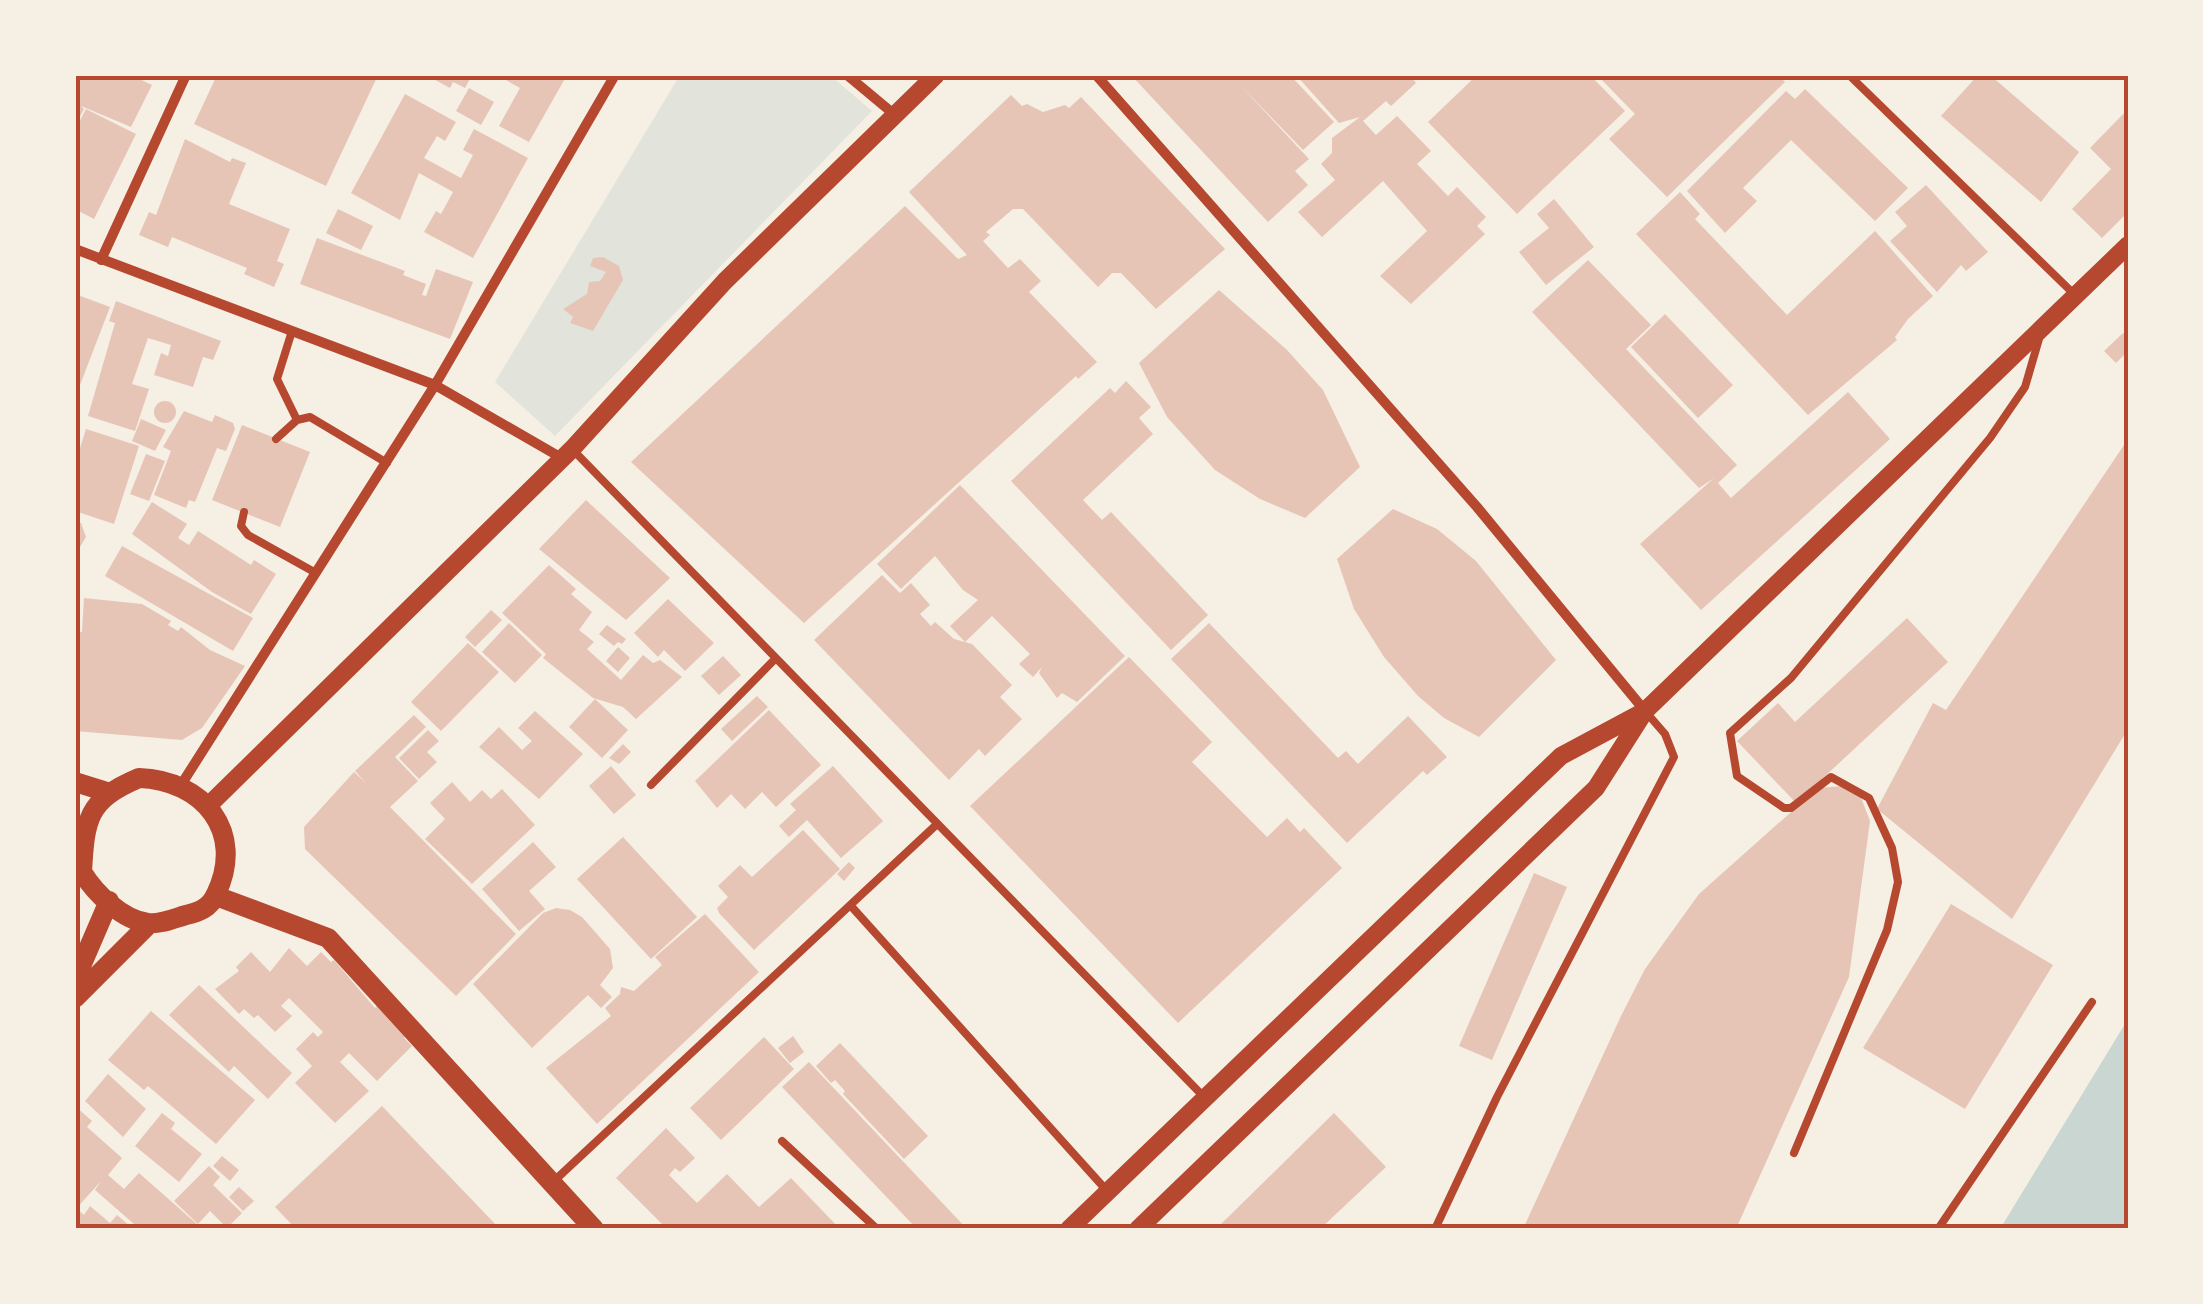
<svg xmlns="http://www.w3.org/2000/svg" width="2203" height="1304" font-family="'PT Sans Narrow',sans-serif">
	<style>
		.green { fill: #e2e4dc }
		.water { fill: #c9d6d2 }
		.building { fill: #e6c5b7 }
		.lines { fill: none; stroke-linecap: round; stroke-linejoin: round }
		.service { stroke: #b5482f; stroke-width: 8 }
		.minor { stroke: #b5482f; stroke-width: 10 }
		.tertiary { stroke: #b5482f; stroke-width: 18 }
		.secondary { stroke: #b5482f; stroke-width: 20 }
		.neatline { fill: none; stroke: #b5482f; stroke-width: 4 }
	</style>
	<rect width="100%" height="100%" fill="#f6efe4"/>
	<path class="green" d="M680,75h150l42,36 -317,325 -60,-54z"/>
	<path class="water" d="M2128,1019v210h-128z"/>
	<path class="building" d="M75,75h56l21,10 -21,42 -50,-21 3,3 -9,17z
		M217,75h161l-52,111 -132,-62z
		M426,75h46l-7,13 -12,-6 -3,6z
		M497,75h70l-38,67 -30,-16 21,-38z
		M1131,75h159l44,47 -31,28 -63,-65 69,74 -14,12 13,14 -40,37z
		M1296,75h114l6,8 -25,23 -5,-5 -23,20 13,14 21,-19 34,35 -14,13 31,32 9,-9 29,30 -9,9 8,8 -74,70 -31,-28 47,-45 -44,-50 -61,56 -24,-25 37,-32 -14,-16 11,-11v-15l28,-21 -21,6z
		M1477,75h113l35,36 -108,103 -89,-92z
		M1597,75h181l7,7 -118,115 -58,-58 26,-25z
		M1978,75h12l89,77 -38,50 -100,-86z
		M469,88l25,14 -13,23 -25,-14z
		M1805,89l103,99 -33,33 -84,-81 -48,48 14,13 -32,32 -38,-42 99,-100 9,8z
		M405,94l51,28 -11,19 -8,-5 -13,22 37,20 12,-23 -10,-5 11,-21 54,29 -55,100 -49,-26 12,-21 5,3 12,-22 -34,-19 -19,47 -49,-27z
		M1011,95l11,11 5,-2 16,8 22,-7 4,3 12,-11 144,152 -69,60 -35,-36h-9l-14,14 -75,-78h-10l-27,23 4,3 -7,6 25,27 12,-9 21,22 -12,11 68,70 -19,17 -2,-3 -272,247 -173,-161 274,-256 53,53 9,-4 -58,-63z
		M86,109l50,25 -42,85 -19,-10v-79z
		M2128,109v103l-26,26 -30,-29 39,-40 -21,-21z
		M185,139l45,23 2,-4 14,5 -17,41 61,25 -13,32 7,3 -10,23 -30,-13 3,-6 -75,-31 -4,10 -29,-12 10,-23 7,3z
		M1926,185l62,67 -22,19 -5,-6 -24,27 -47,-51 17,-15 -12,-14z
		M1680,192l20,22 -5,5 92,96 88,-84 58,65 -25,23 -13,18 2,3 -89,75 -172,-181z
		M1554,199l40,48 -48,38 -27,-33 30,-24 -12,-14z
		M338,209l35,17 -12,24 -35,-17z
		M317,238l88,33 -2,4 23,9 -4,11 4,1 10,-27 37,13 -23,57 -150,-55z
		M603,257l16,9 4,14 -30,51 -23,-8 3,-6 -10,-8 24,-15 2,-12 11,-1 6,-9 -16,-6 3,-8z
		M1588,260l63,65 -25,24 111,116 -19,18 13,15 117,-106 42,47 -189,171 -61,-66 74,-66 -15,10 -167,-176z
		M1219,290l68,60 36,40 37,77 -55,51 -45,-19 -45,-29 -48,-53 -28,-54z
		M75,294l35,13 -35,91z
		M116,301l105,40 -8,19 -10,-3 -10,30 -39,-12 7,-22 7,3 3,-11 -23,-7 -16,46 17,5 -14,42 -47,-15 27,-93 -6,-2z
		M1665,314l68,71 -35,33 -67,-71z
		M2123,333l5,5v13l-12,12 -12,-12z
		M1126,381l25,26 -12,11 14,16 -70,66 19,20 9,-8 97,103 -37,35 -160,-169 99,-93 5,5z
		M154 412a11 11 0 1 1 22 0a11 11 0 1 1-22 0Z
		M184,411l28,11 3,-7 18,8 2,6 -9,22 -9,-3 -22,54 -6,-2 -3,8 -32,-13 17,-44 -8,-4z
		M141,419l25,11 -11,21 -23,-10z
		M242,425l68,27 -30,75 -68,-27z
		M86,429l53,17 -25,78 -39,-13v-47z
		M2128,439v290l-116,190 -135,-110 56,-106 13,7z
		M146,454l19,7 -16,40 -19,-7z
		M960,485l165,171 -48,46 -15,-9 -5,5 -18,-25 3,-6 -9,10 -14,-13 11,-10 -38,-38 -27,26 -15,-16 28,-26 -15,-10 -28,-34 -34,33 -24,-25z
		M586,500l84,78 -44,42 -87,-71z
		M152,502l35,22 -9,14 11,7 9,-14 53,34 3,-5 22,14 -25,40 -39,-22 -80,-58z
		M1393,509l44,20 39,32 80,99 -77,77 -35,-19 -26,-22 -34,-39 -30,-48 -17,-50z
		M75,521l6,2 5,14 -6,10 -5,-3z
		M122,546l131,72 -20,33 -128,-75z
		M549,565l27,24 -5,5 21,18 -13,18 15,12 -7,7 34,31 22,-25 10,8 7,-3 22,17 -46,42 -13,-12 -30,-9 -50,-40 3,-4 -44,-41z
		M882,575l18,18 11,-10 19,22 -10,9 11,12 4,-4 19,17 18,5 40,41 -12,12 22,22 -37,37 -6,-7 -30,31 -135,-140z
		M84,598l58,6 29,17 -3,4 10,6 3,-4 29,23 35,16 -43,62 -20,12 -107,-9v-100l7,1z
		M668,599l46,44 -29,28 -21,-21 -6,7 -24,-24z
		M491,610l11,10 -27,27 -10,-10z
		M1907,618l41,44 -152,141 -59,-62 41,-38 17,19z
		M509,623l33,32 -27,28 -33,-31z
		M1209,623l129,135 8,-7 12,13 50,-48 39,41 -20,18 -4,-4 -76,72 -176,-184z
		M607,625l19,14 -4,5 -4,-2 -4,4 -15,-12z
		M468,643l31,29 -58,59 -30,-29z
		M618,647l12,11 -12,14 -12,-11z
		M723,656l18,19 -22,20 -18,-19z
		M1129,657l83,85 -20,20 75,75 20,-19 13,14 4,-4 38,40 -164,155 -208,-217z
		M757,696l11,11 -36,34 -11,-12z
		M595,699l33,31 -26,28 -33,-31z
		M769,710l52,55 -45,42 -14,-15 -17,17 -14,-15 -14,14 -22,-27z
		M535,711l48,43 -44,45 -60,-52 20,-20 23,23 10,-9 -14,-13z
		M414,715l12,12 -31,30 23,24 -28,26 126,127 -60,62 -151,-147 -1,-22 50,-55 12,11 -11,-12z
		M428,730l11,11 -12,11 10,10 -18,17 -20,-21z
		M623,744l8,8 -12,12 -10,-6z
		M611,766l25,29 -22,19 -25,-28z
		M833,766l50,55 -42,37 -34,-38 -18,17 -10,-11 17,-16 -6,-6z
		M452,782l18,20 12,-12 9,9 11,-10 33,36 -63,59 -47,-45 20,-20 -15,-16z
		M1842,786l18,9 10,26 -21,156 -113,252h-213l98,-213 24,-47 54,-75 119,-106z
		M803,830l37,39 -86,81 -35,-37 -2,-5 11,-11 -10,-11 22,-21 12,12z
		M623,837l74,80 -46,42 -74,-80z
		M533,842l23,25 -27,24 16,18 -26,22 -37,-42z
		M849,862l6,6 -11,13 -7,-7z
		M1534,873l33,14 -75,173 -33,-14z
		M1951,904l102,61 -88,144 -102,-61z
		M556,908l14,2 12,7 28,32 3,19 -13,17 12,12 -11,11 -13,-13 -56,53 -59,-64 70,-71z
		M705,914l54,58 -162,152 -51,-56 65,-52 -6,-8 15,-14 1,-7 13,4 28,-26 -7,-8z
		M289,948l18,18 14,-14 10,10 3,-2 41,48 3,-3 29,30 -3,3 8,8 -35,35 -28,-28 -9,9 29,29 -34,32 -40,-40 17,-17 -16,-17 17,-17 5,5 5,-5 -34,-34 -8,8 11,10 -17,16 -17,-17 -4,3 -10,-9 -5,5 -24,-25 24,-18 -3,-4 15,-15 19,20z
		M199,985l93,88 -24,26 -34,-33 -5,6 -60,-57z
		M151,1011l104,89 -39,44 -68,-58 -4,4 -36,-30z
		M793,1036l11,16 -14,11 -12,-15z
		M764,1037l30,32 -73,71 -31,-32z
		M840,1043l88,93 -24,23 -61,-65 2,-3 -10,-11 -4,3 -15,-17z
		M809,1062l158,167h-50l-135,-142z
		M108,1074l38,35 -23,28 -38,-36z
		M75,1106l17,15 -5,6 35,31 -14,17 16,14 15,-16 59,52 -4,4h-119v-15l3,-4 6,5 6,-9 20,17 7,-8 14,12 3,-3 -39,-34 6,-9 -26,29z
		M382,1106l118,123h-204l-21,-22z
		M162,1113l13,10 -4,6 31,25 -23,28 -44,-36z
		M1334,1113l52,54 -66,62h-104z
		M666,1128l29,30 -15,14 -5,-4 -6,7 28,28 30,-29 32,33 32,-29 49,51h-173l-51,-51z
		M222,1156l17,14 -9,11 -17,-15z
		M209,1166l11,11 -7,8 29,28 -15,15 -17,-17 -12,13 -24,-23z
		M239,1187l15,14 -11,10 -14,-14z"/>
	<g class="lines">
		<path class="service" d="M1849,75l226,220
			M292,331l-15,48 20,41
			M276,439l21,-19 13,-3 77,46
			M573,450l632,648
			M244,512l-3,14 7,9 68,38
			M651,785l124,-126
			M851,906l257,286
			M782,1141l95,88
			M1794,1153l93,-223 11,-48 -6,-34 -23,-50 -38,-21 -40,31h-7l-47,-32 -7,-43 61,-55 199,-240 35,-51 14,-48
			M554,1181l381,-355
			M1435,1229l62,-132 177,-340 -9,-23 -20,-23
			M1938,1229l154,-227"/>
		<path class="minor" d="M847,75l48,40
			M1096,75l381,432 168,204
			M75,249l360,136 125,72
			M101,260l85,-185
			M181,785l254,-400 180,-310"/>
		<path class="tertiary" d="M208,806l364,-357 153,-168 211,-206
			M1069,1229l492,-473 84,-45
			M1138,1229l458,-441 49,-77 483,-466"/>
		<path class="secondary" d="M139,778c64,2 107,54 77,116 -6,14 -17,18 -30,21 -11,3 -27,10 -38,8 -26,-3 -53,-30 -66,-51 3,-53 5,-72 57,-94z
			M75,782l32,10
			M216,896l112,42 266,291
			M75,980l34,-79
			M75,998l74,-74"/>
	</g>
	<rect width="2203" height="1304" fill="none" stroke="#f6efe4" stroke-width="155"/>
	<rect x="78" y="78" width="2048" height="1148" class="neatline"/>
</svg>
